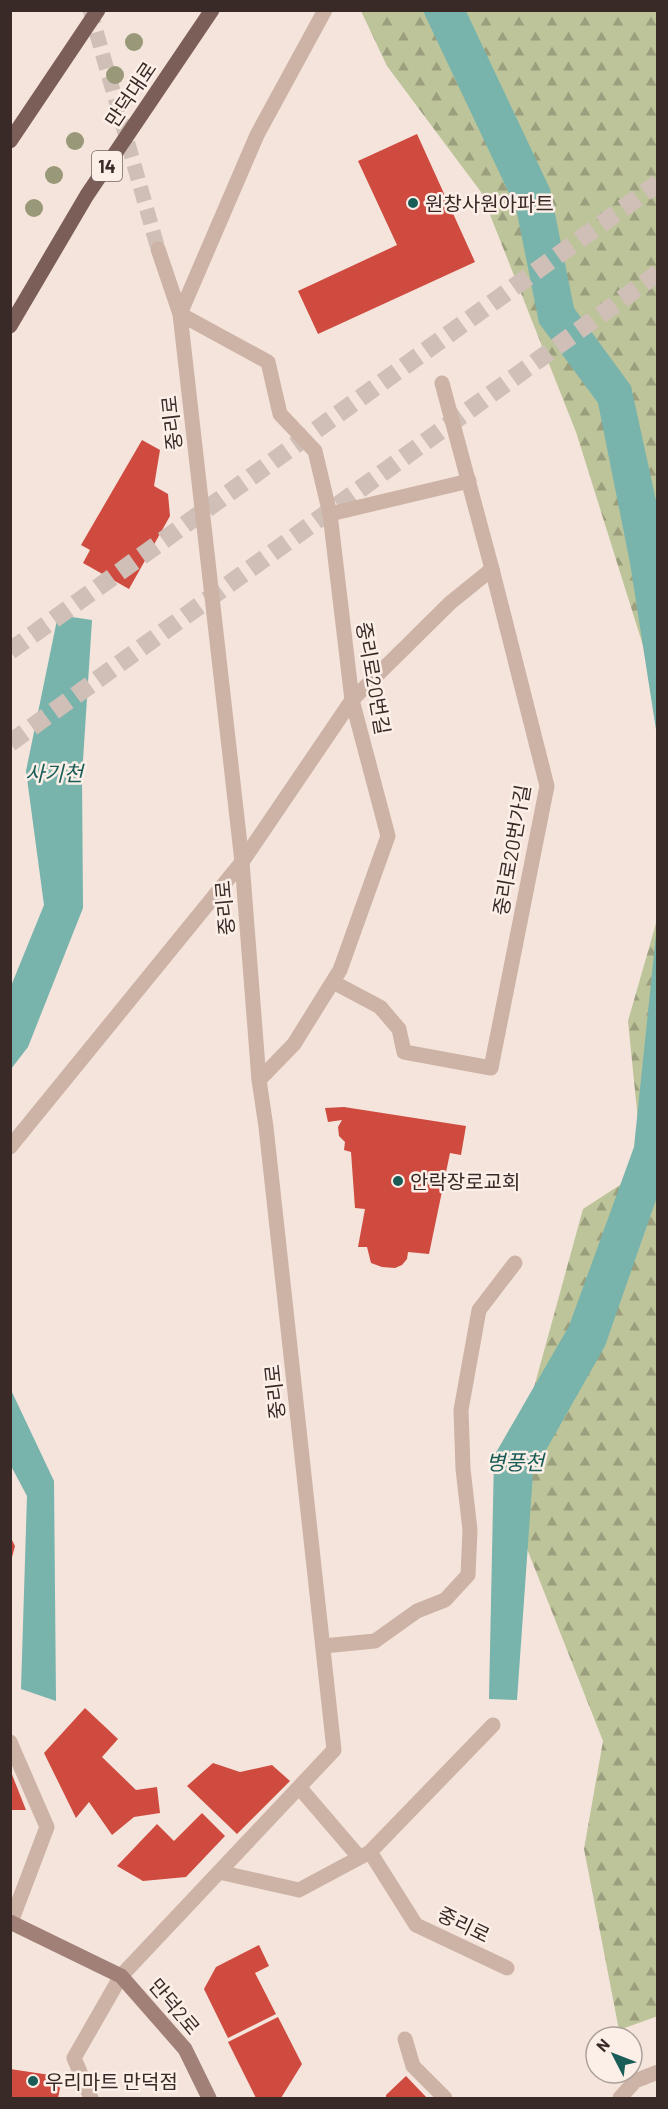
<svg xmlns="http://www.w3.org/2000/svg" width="668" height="2109" font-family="Barlow,'Noto Sans KR',sans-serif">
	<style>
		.forest { fill: url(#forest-firs) }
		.water { fill: #78b3ac }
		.building { fill: #cf4a3f }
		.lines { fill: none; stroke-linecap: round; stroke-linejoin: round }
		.street-tunnel { stroke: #cfbfb7; stroke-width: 15; stroke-dasharray: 15 8; stroke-linecap: butt }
		.highway-tunnel { stroke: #cfbfb7; stroke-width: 18; stroke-dasharray: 18 9; stroke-linecap: butt }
		.lane { stroke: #cdb2a6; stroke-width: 15 }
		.street { stroke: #cdb2a6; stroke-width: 15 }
		.secondary { stroke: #a18077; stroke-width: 15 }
		.primary { stroke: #7c5e58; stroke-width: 15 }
		.tree { fill: #999879 }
		.poi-dot { fill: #1a5d57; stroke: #fbefe8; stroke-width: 2 }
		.labels { text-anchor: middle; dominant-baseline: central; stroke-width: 5; stroke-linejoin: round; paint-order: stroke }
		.shield { fill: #fbefe8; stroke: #736562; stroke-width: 1.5 }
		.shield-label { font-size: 18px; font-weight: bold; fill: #392a28 }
		.street-label { font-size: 20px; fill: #392a28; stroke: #fbefe8 }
		.poi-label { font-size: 20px; fill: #392a28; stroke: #fbefe8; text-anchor: start }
		.water-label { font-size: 21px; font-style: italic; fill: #1a5d57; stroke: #fbefe8 }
	</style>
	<defs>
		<pattern id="forest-firs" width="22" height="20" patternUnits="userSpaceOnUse" patternTransform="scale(1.5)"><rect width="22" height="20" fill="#bdc49a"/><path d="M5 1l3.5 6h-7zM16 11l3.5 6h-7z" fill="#9b9f7e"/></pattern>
	</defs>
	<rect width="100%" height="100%" fill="#f4e4db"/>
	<path class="forest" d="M361,11h296v679l-81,-258 -95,-240 -94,-126z
		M657,920l1,1096 -39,14 -35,-181 19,-108 -98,-248 78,-284 60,-39 -15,-149z"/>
	<path class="water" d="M423,11h43l84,178 24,119 57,78 26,119v231l-27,-173 -32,-160 -59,-80 -23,-115z
		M58,615l34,5 -10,156 1,132 -55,139 -17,22v-83l33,-81 -18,-134z
		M657,925v272l-52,149 -72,127 -16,227 -28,-1 5,-243 75,-130 65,-179z
		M11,1390l43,91 2,220 -35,-12 6,-193 -16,-30z"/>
	<path class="building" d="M417,134l58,128 -157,72 -20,-43 99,-46 -39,-84z
		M142,440l18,10 -6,36 14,8 2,22 -41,73 -46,-26 7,-13 -9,-5z
		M344,1107l122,19 -5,29 -11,-2 -21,101 -21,-2 -1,7 -5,6 -7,3 -13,-1 -11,-4 -4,-16h-9l7,-38 -10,-1 -4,-56 -7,-2 1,-8 -6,-6 -1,-9 4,-7 -14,2 -3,-14z
		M10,1536l5,10 -4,15h-1z
		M85,1708l33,31 -16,18 34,33 21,-3 3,26 -26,4 -22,18 -23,-33 -13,16 -32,-65z
		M213,1763l27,9 32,-7 18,16 -53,53 -50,-48z
		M11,1772l15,38h-15z
		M202,1813l23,23 -39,41 -43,4 -26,-15 40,-42 17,17z
		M259,1945l10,21 -14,7 21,41 -48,24 -24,-49 12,-22z
		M278,2017l24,47 -21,34h-25l-28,-56z
		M10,2069l40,6 10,13 -2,10h-48z
		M406,2076l21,22h-41v-3z"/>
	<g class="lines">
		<path class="street-tunnel" d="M90,10l68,239"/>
		<path class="highway-tunnel" d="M10,651l648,-468
			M10,743l648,-470"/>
		<path class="lane" d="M180,314l88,48 12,52 35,37 15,63 22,186 36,136 -48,134 -46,74 -35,36
			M333,982l47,25 19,22 5,23 87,16 56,-282 -55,-217 -50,-186
			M323,1646l52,-5 42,-30 28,-11 23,-25 2,-45 -7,-61 -2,-59 18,-100 36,-47
			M91,2098l-17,-40 47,-82
			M620,2098l15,-17 23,-9"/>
		<path class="street" d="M158,249l22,65
			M330,514l139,-33
			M10,1147l232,-285 -62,-548 77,-179 68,-125
			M10,1742l37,85 -36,95
			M299,1787l60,70
			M370,1852l46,73 91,43
			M219,1872l80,18 71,-38 123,-127
			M121,1976l213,-226 -68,-623 -7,-47 -17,-218 110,-162 98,-97 42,-34
			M405,2039l8,27 32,32"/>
		<path class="secondary" d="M10,1922l111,54 64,73 24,49"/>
		<path class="primary" d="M10,141l88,-131
			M10,326l77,-131 125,-185"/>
	</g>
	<g class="tree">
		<circle cx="134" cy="42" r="9"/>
		<circle cx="115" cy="75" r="9"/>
		<circle cx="75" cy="141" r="9"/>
		<circle cx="54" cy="175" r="9"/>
		<circle cx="34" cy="208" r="9"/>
	</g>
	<g class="poi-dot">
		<circle cx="413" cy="203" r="6"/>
		<circle cx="398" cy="1181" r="6"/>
		<circle cx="33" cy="2081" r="6"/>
	</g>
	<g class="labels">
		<rect class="shield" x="92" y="151" width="30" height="30" rx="4.5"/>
		<g class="shield-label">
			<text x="107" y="166">14</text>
		</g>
		<g class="street-label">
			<text transform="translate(130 94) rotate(-56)">만덕대로</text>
			<text transform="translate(171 423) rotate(-96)">중리로</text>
			<text transform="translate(374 678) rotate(80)">중리로20번길</text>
			<text transform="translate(511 850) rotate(-80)">중리로20번가길</text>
			<text transform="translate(224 908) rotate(-95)">중리로</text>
			<text transform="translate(274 1392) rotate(-96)">중리로</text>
			<text transform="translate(464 1924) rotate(26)">중리로</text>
			<text transform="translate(175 2006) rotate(50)">만덕2로</text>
		</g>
		<g class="poi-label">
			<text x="425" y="203">원창사원아파트</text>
			<text x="410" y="1181">안락장로교회</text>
			<text x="45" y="2081">우리마트 만덕점</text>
		</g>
		<g class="water-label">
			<text x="54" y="772">사기천</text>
			<text x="515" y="1461">병풍천</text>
		</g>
	</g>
	<rect width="668" height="2109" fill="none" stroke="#392a28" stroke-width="24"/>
	<g transform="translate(614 2055) rotate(312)"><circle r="28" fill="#fbefe8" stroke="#ada09b" stroke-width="1.5"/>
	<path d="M0-4.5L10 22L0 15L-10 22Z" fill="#1a5d57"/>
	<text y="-9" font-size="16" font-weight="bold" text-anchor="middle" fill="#392a28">N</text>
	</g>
</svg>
